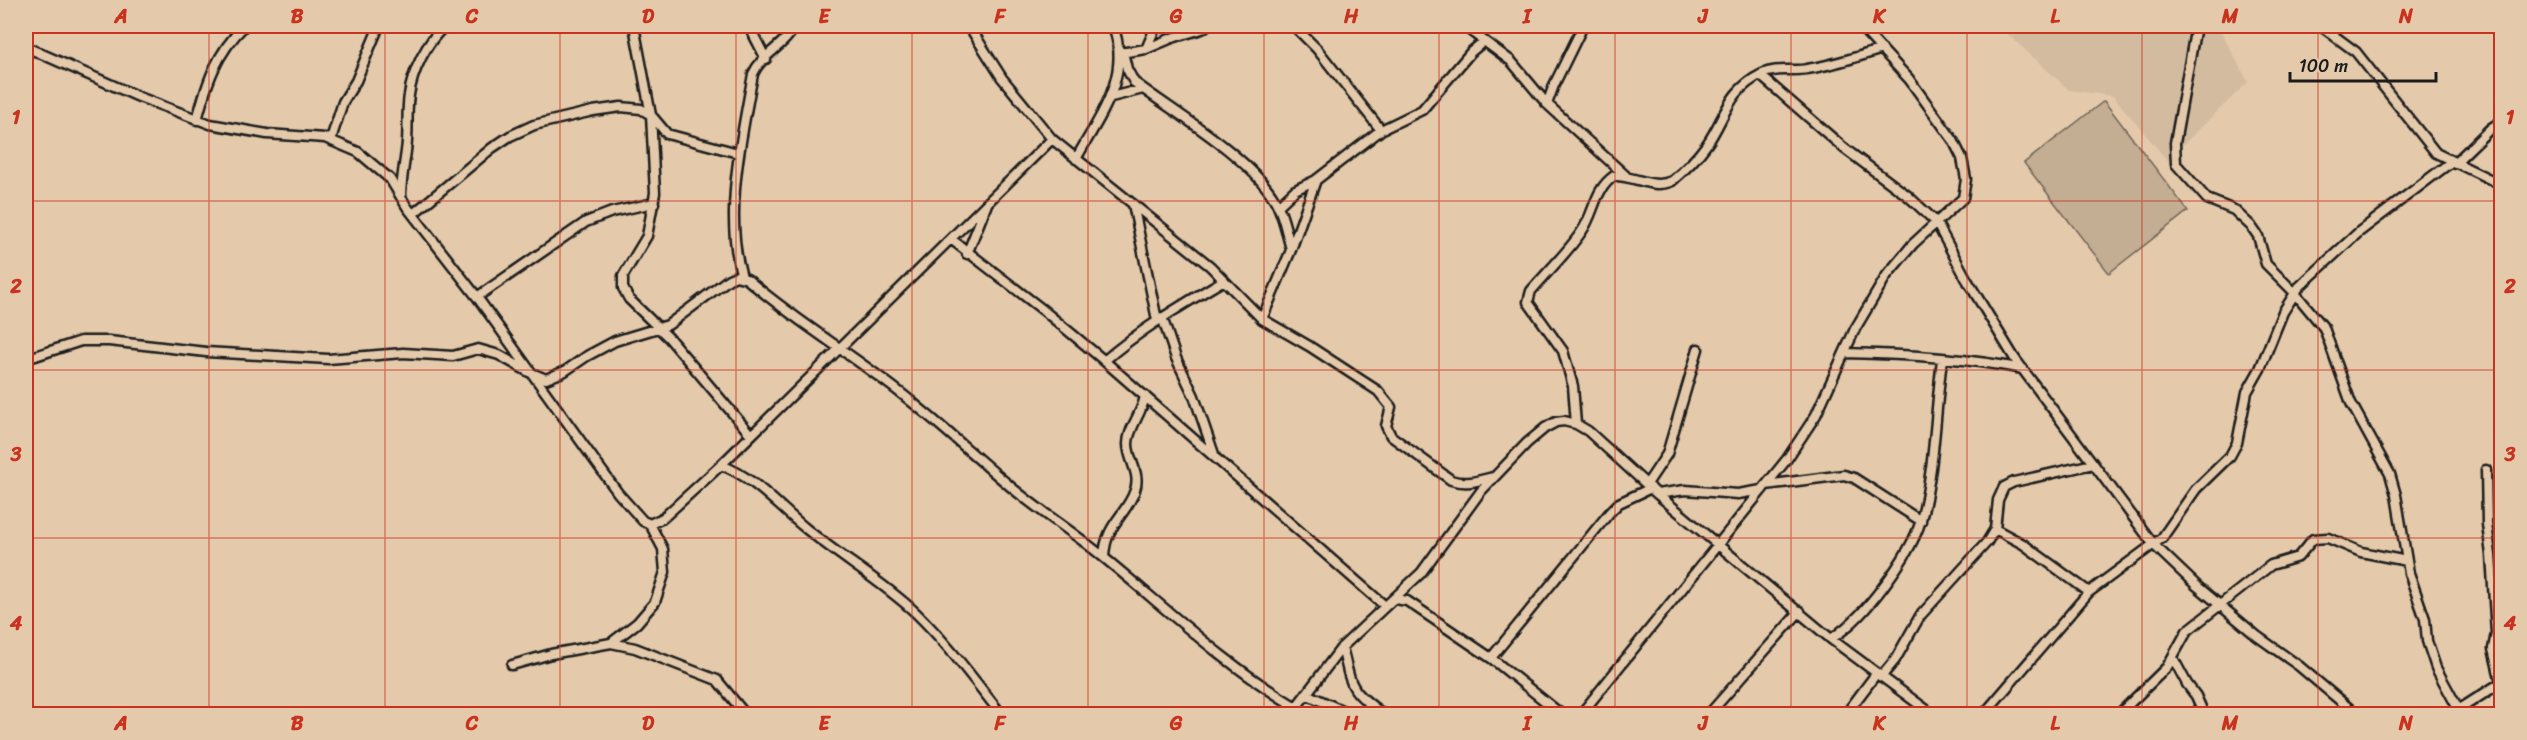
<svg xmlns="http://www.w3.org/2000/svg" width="2527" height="740" font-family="Sriracha,sans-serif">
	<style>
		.built { fill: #d3bb9f }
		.green { fill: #c3ae93; stroke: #706558; stroke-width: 1.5 }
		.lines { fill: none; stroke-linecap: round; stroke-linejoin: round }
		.minor-casing { stroke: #1c1c1c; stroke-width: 13 }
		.minor { stroke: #e4caab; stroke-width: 8 }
		.grid { fill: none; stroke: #c8321e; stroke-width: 1.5; stroke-opacity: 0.55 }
		.neatline { fill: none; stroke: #c8321e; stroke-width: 2 }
		.grid-label { font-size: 20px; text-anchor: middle; font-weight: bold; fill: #c8321e }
	</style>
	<rect width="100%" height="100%" fill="#e4caab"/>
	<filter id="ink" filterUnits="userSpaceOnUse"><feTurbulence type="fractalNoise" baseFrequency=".0167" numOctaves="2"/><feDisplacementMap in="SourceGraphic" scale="12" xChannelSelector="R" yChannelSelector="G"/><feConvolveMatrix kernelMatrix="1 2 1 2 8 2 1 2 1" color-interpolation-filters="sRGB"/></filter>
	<g filter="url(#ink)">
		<path class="built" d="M1999,26h219l30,56 -81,78 -54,-64 -44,-6z"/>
		<path class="green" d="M2104,101l84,110 -79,62 -85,-110z"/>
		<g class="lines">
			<g class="minor-casing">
				<path id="minor" d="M634,26l17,89 4,78 -8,43 -24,40v12l6,11 40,39 82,97
					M749,26l17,33
					M969,26l33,52 50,61 158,127 52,53 47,27 69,45 13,16 -5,19 5,10 60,44c14,5 27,1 42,-3
					M1294,26l23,23 64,81
					M1464,26l47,35 36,43 79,72
					M2196,26l-21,117 1,21 31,35 27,11 17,16 7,10 8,28 29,29 29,35 27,75 39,71 6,21 13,78 16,46 2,22 9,27 25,46
					M2321,26l35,26 80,101 66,32
					M26,47l113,50 71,27 57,10 58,4 33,14 32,27 17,28 70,90 141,196 25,28 7,3 13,-6 58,-53 331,-326
					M1146,49l10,-23
					M1123,52l4,17 7,13c41,31 112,72 139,115 10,15 13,35 18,52
					M1120,53l26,-4 26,-11 30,-9 4,-3
					M1760,75l85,74 63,47 28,26 31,58 48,79 139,186 43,41 60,50 42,30 57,48
					M1111,97l32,-8
					M1547,104l7,-19 29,-59
					M197,120c10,-38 19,-66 47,-94
					M331,139l12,-37 13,-21 23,-55
					M1076,159c23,-42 56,-83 37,-133
					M2455,163l36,-35 11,-7
					M401,197c0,-16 3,-30 5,-46 3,-18 0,-38 3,-56 3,-23 18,-54 36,-69
					M1133,204l24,116
					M1278,206l17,-16 21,-10
					M413,214l79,-66 18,-12 24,-11 59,-14 28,-4 20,2 10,6 16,19 71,19
					M951,239l92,71 58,48 284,248
					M967,254l20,-50
					M742,277c-19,-63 0,-140 11,-203 8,-19 32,-28 42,-48
					M477,297l109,-75 26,-10 42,-9
					M1162,317l14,41 18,38 20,58
					M1262,319l29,-69 25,-70 65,-50 41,-20 49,-58 13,-11
					M1845,353c58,1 121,5 178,16
					M26,359l55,-18h28l97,11 122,7 75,-6 50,3 25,-7 21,6 30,17 17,7 19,-8 22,-15 28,-15 53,-16 61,-46 7,-3 11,3c54,47 117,82 171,128 32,26 62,54 93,80 30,25 62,45 91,69 64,52 123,109 194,151
					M1104,361c37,-32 78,-56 120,-81
					M1576,424l-3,-38 -10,-35 -35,-49 3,-11c17,-20 37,-39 51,-60 13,-19 12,-41 32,-55 20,-1 38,14 58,5 13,-11 25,-23 35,-37 19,-27 20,-53 55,-70 14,-7 30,-2 45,-5 26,-4 51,-12 75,-20
					M721,465c33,12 56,40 83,62 36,30 78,54 112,86 32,31 58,67 85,101
					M2486,470l1,54 4,31 5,78 -3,16 8,33
					M1647,484l20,-30 31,-105
					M1766,485l78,-10 10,3 67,43
					M1657,494l28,-4 53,4 24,-4
					M1995,529l28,15 66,48
					M1104,557c1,-33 23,-42 31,-67 6,-17 -7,-30 -7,-46 0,-16 14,-30 17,-48
					M1396,599l11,2 84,57 70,56
					M1831,639c21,-14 36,-31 52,-52 15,-20 31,-43 38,-67 14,-52 14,-107 21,-160
					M611,643l24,5 82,32 28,34
					M1342,647c10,40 6,42 41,67
					M1491,658l119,-146 9,-9 32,-15
					M2173,658l14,26 9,12 8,18
					M512,665l39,-11 60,-11 26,-20 18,-21 10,-30 -2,-23 -13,-25
					M1881,677l14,-17 25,-44 67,-74 8,-13 3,-29 6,-13 10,-5 79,-18
					M1306,694l44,20
					M1291,714l51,-67 79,-74 60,-82 46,-48 18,-15 11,-6 8,-1 12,3 12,7 69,63 174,145 101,75
					M1581,714l206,-255 29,-44 39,-86 32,-54 26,-31 50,-46 3,-19 -4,-21 -9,-18 -44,-61 -49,-53
					M1709,714l91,-103
					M1846,714l30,-40
					M1984,714l105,-122 73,-54 34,-49 34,-33 7,-13 10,-51 13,-23 23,-57 16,-25 60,-55 92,-70
					M2119,714l48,-47 20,-36 84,-66 27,-8 15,-18 15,-1 33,14 46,9
					M2452,714l50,-32"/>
			</g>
			<use href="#minor" class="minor"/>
		</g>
	</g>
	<path class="grid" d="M209,26v688M385,26v688M560,26v688M736,26v688M912,26v688M1088,26v688M1264,26v688M1439,26v688M1615,26v688M1791,26v688M1967,26v688M2142,26v688M2318,26v688M26,201h2476M26,370h2476M26,538h2476"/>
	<rect width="2527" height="740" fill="none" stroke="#e4caab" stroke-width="66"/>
	<path d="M2290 72v9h146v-9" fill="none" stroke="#1c1c1c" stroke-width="3"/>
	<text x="2299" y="72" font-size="18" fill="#1c1c1c" stroke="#e4caab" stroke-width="4.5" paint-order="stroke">100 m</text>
	<rect x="33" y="33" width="2461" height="674" class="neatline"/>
	<g class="grid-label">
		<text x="121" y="23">A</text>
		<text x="297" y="23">B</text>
		<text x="472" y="23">C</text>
		<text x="648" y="23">D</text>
		<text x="824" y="23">E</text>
		<text x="1000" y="23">F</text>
		<text x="1176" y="23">G</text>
		<text x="1351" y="23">H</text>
		<text x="1527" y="23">I</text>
		<text x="1703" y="23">J</text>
		<text x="1879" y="23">K</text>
		<text x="2055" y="23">L</text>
		<text x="2230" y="23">M</text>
		<text x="2406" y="23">N</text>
		<text x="16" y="124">1</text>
		<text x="2510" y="124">1</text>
		<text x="16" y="293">2</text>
		<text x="2510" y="293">2</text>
		<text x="16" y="461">3</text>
		<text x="2510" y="461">3</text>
		<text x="16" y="630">4</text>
		<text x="2510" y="630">4</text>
		<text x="121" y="730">A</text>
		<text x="297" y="730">B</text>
		<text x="472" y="730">C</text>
		<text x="648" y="730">D</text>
		<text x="824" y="730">E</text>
		<text x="1000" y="730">F</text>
		<text x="1176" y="730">G</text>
		<text x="1351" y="730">H</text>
		<text x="1527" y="730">I</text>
		<text x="1703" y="730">J</text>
		<text x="1879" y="730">K</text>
		<text x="2055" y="730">L</text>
		<text x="2230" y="730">M</text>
		<text x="2406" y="730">N</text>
	</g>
</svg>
